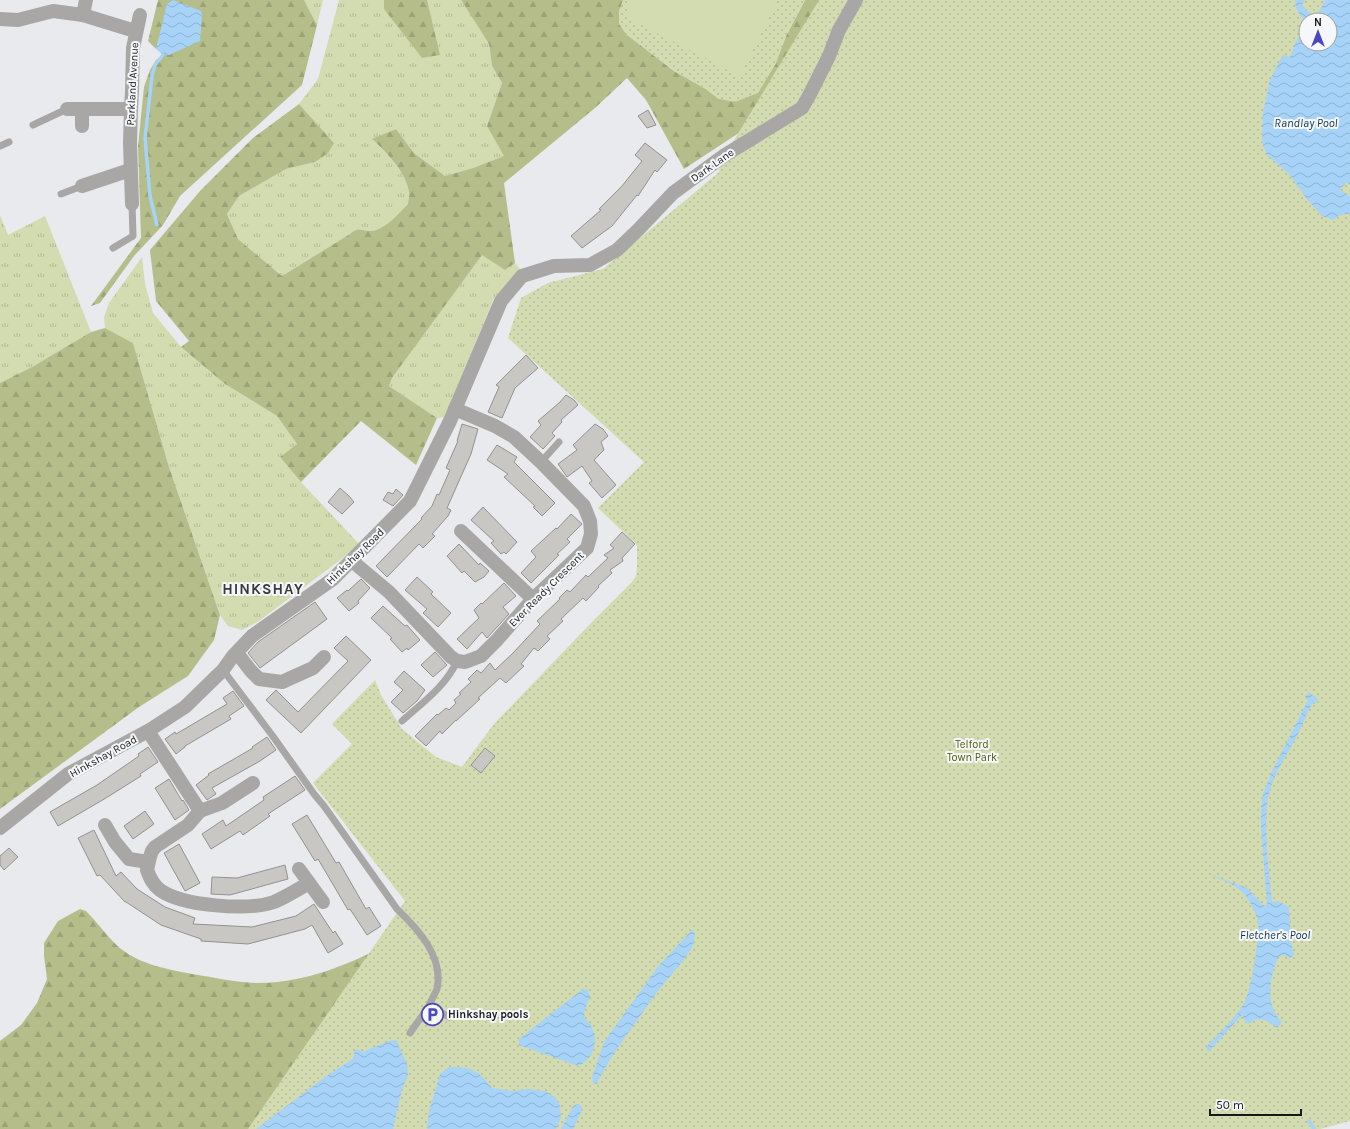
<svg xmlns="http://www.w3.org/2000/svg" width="1350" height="1129" font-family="Karla,sans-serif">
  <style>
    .grass { fill: url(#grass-tufts) }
    .forest { fill: url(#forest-firs) }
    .park { fill: url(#park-dots); fill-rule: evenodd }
    .pitch { fill: #d3dbb0 }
    .water { fill: url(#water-waves); fill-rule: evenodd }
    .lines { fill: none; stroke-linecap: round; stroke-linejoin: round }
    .stream { stroke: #a6d3f7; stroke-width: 3.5 }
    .building { fill: #c9c7c4; stroke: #949290 }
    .service { stroke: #a8a7a6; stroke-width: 7 }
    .minor { stroke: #a8a7a6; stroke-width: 14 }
    .labels { text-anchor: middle; stroke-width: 4; stroke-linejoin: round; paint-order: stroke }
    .street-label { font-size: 11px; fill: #18191a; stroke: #f5f7fa }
    .park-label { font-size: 11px; fill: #535c07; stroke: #f5f7fa }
    .poi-label { font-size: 11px; font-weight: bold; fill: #18191a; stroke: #f5f7fa; text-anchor: start }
    .water-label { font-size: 12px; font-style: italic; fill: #12354e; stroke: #f5f7fa }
    .district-label { font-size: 15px; font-weight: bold; letter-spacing: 1px; fill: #383a3c; stroke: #f5f7fa }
  </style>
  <defs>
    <pattern id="grass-tufts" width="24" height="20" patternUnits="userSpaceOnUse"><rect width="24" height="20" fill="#d3dbb0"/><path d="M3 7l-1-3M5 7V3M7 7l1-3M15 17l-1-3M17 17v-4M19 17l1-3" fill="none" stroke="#b4bb97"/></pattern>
    <pattern id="forest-firs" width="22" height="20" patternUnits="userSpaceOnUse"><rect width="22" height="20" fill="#b5be8b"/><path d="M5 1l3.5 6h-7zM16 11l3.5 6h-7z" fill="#9ba377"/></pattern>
    <pattern id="park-dots" width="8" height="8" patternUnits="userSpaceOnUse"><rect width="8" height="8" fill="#d3dbb0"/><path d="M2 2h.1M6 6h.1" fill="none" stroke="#b4bb97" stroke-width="1.8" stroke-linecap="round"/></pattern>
    <pattern id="water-waves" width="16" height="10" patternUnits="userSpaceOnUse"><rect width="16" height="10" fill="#a6d3f7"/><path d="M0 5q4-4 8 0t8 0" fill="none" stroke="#8eb5d3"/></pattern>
  </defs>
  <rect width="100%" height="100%" fill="#e8eaed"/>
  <g class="grass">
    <polygon points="304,0 323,0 317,25"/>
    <path d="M339 0H461L489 44 492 66 502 83 487 126 505 156 473 168 445 176 414 153 396 129 373 140C386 153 406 172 409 192 410 195 408 200 408 204 399 213 388 226 376 230 364 234 360 224 350 234L282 276 238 239 227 214 239 196 286 169 315 162 334 143 299 104 318 79Z"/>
    <polygon points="0,215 8,235 45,216 91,332 32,367 0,383"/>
    <polygon points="482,254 505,270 515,263 521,270 494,298 453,397 446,417 437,418 389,386 392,378"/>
    <polygon points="142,257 145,284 153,313 181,347 225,384 277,416 297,444 280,457 301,482 360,545 259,621 242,630 228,626 220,615 169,467 133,343 105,328 104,317 109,303"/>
  </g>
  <g class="forest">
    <polygon points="158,0 304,0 317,25 302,85 180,196 163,225 134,256 100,303 91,306 141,238 138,146 144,87 150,70 156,60 163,55 170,55 160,35 156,49 148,41"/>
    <polygon points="384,0 427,0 440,55 422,58 384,9"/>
    <path d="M461 0H624L626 34 674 71 706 89 719 99 775 65 786 36 805 0H836L757 121 684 169 646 100 627 78 595 108 504 183 515 263 505 270 482 255 392 378 389 386 437 418 416 465 361 421 301 482 280 457 297 444 277 416 225 384 181 347 189 341 156 301 150 250 200 191 253 138 299 104 334 143 328 153 315 162 286 169 239 196 227 214 238 239 282 276 350 234C360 224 364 234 376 230 388 226 399 213 408 204 408 200 410 195 409 192 406 172 386 152 372 139L396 129 414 153 445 176 473 168 504 156 487 126 502 83 492 66 489 44Z"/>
    <polygon points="105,328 133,343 169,467 220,615 214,640 188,676 139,707 0,809 0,383 32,367 91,332"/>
    <path d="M80 909 86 911C97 922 110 940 121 949 142 965 167 969 192 974 212 977 238 983 258 983 310 983 359 960 404 936L256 1129H0V1041L21 1025 37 1003 47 979 44 956V943L58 921Z"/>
  </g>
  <g class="park">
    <polygon points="623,0 805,0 786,36 775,65 758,93 735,102 719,99 706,89 674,71 626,34 619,24 619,11"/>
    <path d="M819 0H1350V1121L1320 1129H248L405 901 313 783 352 744 332 724 375 680 381 695 402 729 436 757 462 767 494 724 591 623 633 581 636 576 637 567V545L598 508 644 462 508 338 521 298 548 283 603 269 718 173 725 155ZM1306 20H1330V44H1306Z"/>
  </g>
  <polygon class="pitch" points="632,0 778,0 740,76 624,16"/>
  <g class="water">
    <polygon points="173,0 201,11 202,15 200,41 169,55 163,55 156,49 167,4"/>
    <path d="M1295 0H1305L1302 5 1315 19 1325 0H1350V185L1347 182 1340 189 1350 197V212L1348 214 1340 215 1333 220 1322 216 1306 198 1289 174 1267 155 1262 143 1263 111 1267 95 1269 82 1280 60 1284 55 1290 57 1296 41 1306 28C1305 16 1295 15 1295 0ZM1306 20H1330V44H1306Z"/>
    <path d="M1309 692 1318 699 1314 704 1312 703C1307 713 1303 724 1298 734 1288 754 1272 775 1268 798 1263 828 1269 871 1272 902L1278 901 1289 907 1291 942 1294 955 1290 958 1283 955 1278 957C1270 978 1264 1004 1282 1022L1277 1028C1270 1023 1264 1017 1255 1020 1251 1022 1251 1024 1246 1023L1242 1015 1208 1052 1206 1047C1219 1033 1234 1020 1244 1003 1251 991 1260 935 1258 922 1256 913 1250 901 1244 894 1235 884 1220 879 1207 873L1247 888 1263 905H1267L1261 827V808L1263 794 1272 771 1308 700 1305 697Z"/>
    <polygon points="692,930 695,933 693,946 683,961 657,992 612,1056 600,1077 597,1084 593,1083 592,1077 604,1042 659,965"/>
    <path d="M583 989 588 990 590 996 584 1013 585 1019C598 1029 598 1050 586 1061 584 1063 580 1065 578 1066L519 1045V1039Z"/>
    <polygon points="396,1040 407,1064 408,1075 402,1090 393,1129 256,1129 325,1077 354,1058 354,1051 358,1049 362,1052 389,1041"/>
    <path d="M449 1067C473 1067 478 1070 492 1088L513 1091 526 1089 545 1091 556 1098 560 1106 561 1118 556 1129H427L429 1111 440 1074Z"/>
    <polygon points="578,1104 582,1106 582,1110 573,1129 561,1129 573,1106"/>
  </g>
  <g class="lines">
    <g class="stream">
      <polyline points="157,225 150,196 145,138 152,76 155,65 163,55"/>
      <polyline points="1309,1121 1314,1129"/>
    </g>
  </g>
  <g class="building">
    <polygon points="648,110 656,125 647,128 638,116"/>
    <polygon points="645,143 667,160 657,172 655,170 638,196 637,195 612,226 582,248 571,236 601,210 599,209 622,186 642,161 635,155"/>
    <polygon points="526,355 538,368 515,388 502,418 488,412 499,387 496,385"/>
    <polygon points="566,395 574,400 578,405 561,420 562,422 552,433 555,436 543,449 530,437 541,425 538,421 560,402"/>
    <polygon points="462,424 478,429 471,454 447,508 451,510 448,516 432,534 435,536 423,548 419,544 387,577 376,566 422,519 421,518 432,506 437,494 439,495 450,470 446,468 458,441 457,441"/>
    <polygon points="595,424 603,429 608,436 601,442 604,450 594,460 616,485 602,498 589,483 592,481 582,466 567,477 558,464 577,450 573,445"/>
    <polygon points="497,445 517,457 514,462 555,503 542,516 533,507 535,506 504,477 508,474 487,460"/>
    <polygon points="340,488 349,496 354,502 342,514 328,502"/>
    <polygon points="396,489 403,495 393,506 383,500 388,492 393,494"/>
    <polygon points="483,507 517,542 506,554 504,552 501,554 491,543 494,541 471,520"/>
    <polygon points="571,514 582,524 567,539 570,542 557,554 559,555 531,583 521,573 536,557 531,551 556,528 557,529"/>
    <polygon points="622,532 635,544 622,558 623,561 610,570 612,573 598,586 599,587 586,601 583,598 561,619 563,621 547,636 550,639 538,651 534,648 521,664 524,666 506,683 500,678 478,698 480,699 456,721 456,720 442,734 440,731 426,746 415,736 437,714 438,715 446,708 449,710 456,703 454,700 461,694 459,693 471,682 468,679 477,670 481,673 490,663 495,670 513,653 540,624 537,621 560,599 559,598 567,590 570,592 586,575 588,577 608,558 604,555 614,548 610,545"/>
    <polygon points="459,544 479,565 480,563 489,571 484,577 475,582 464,571 462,573 447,556"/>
    <polygon points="417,577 433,592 431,594 451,613 438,627 423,613 427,609 405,590"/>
    <polygon points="361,579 370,588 358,601 359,603 349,611 337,598 347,590 348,591"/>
    <polygon points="504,583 516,596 503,607 509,614 487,638 482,632 467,649 457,639 479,618 474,610 481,603 482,604"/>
    <polygon points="315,602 327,619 260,668 248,653 258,642"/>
    <polygon points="383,606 405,626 407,625 420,640 408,650 407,648 402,652 390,639 392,638 371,618"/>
    <polygon points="346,636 371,660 301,733 266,700 276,690 298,712 348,661 334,648"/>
    <polygon points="435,652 447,665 433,677 421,665"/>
    <polygon points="404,671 425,690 417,701 403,713 391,702 403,690 394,682"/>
    <polygon points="233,691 244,706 229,716 231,719 185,746 185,747 176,754 165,739 175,732 176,734 227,704 223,698"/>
    <polygon points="267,737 276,750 260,761 212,788 216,794 207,800 196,785 209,775 208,774 253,748 252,747"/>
    <polygon points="148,747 158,762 140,774 141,776 106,798 58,826 50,812 97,785 139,756 138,754"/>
    <polygon points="485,748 495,756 481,773 471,765"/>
    <polygon points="295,776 305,790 268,814 270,816 243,835 240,831 211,849 202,834 223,820 226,826 264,800 263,797"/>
    <polygon points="169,779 182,801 183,800 189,810 175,820 155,788"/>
    <polygon points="145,811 154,824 133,839 124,826"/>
    <polygon points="307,815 336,863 339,862 366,909 369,907 381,926 367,935 350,909 348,910 318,859 315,861 292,824"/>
    <polygon points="94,830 116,876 121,872 137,889 165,907 195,918 193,924 252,927 296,916 314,904 333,933 335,931 343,944 328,953 312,925 305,929 248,944 201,941 201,939 161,925 126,902 125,902 100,875 97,876 78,838"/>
    <polygon points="179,844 200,883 185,891 164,853"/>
    <polygon points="9,848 18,857 4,870 0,865 0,856"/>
    <polygon points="285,865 288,879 230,895 211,894 212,877 237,878"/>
  </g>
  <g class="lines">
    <g class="service">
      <polyline points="33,125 67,109"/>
      <polyline points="0,146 9,142"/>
      <polyline points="61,194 82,186"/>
      <polyline points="113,248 133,236 132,204"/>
      <polyline points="541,462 559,442"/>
      <path d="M223 670 272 735 314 794 324 806 397 909C418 929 444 957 437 989 435 994 431 1000 429 1006L449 1017"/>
      <path d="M402 721C422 703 446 686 457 661"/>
      <polyline points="410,1033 429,1006"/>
    </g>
    <g class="minor">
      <polyline points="83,15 86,0"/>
      <polyline points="0,19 18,20 53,11 83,15 135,31"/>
      <polyline points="67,109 131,109"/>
      <polyline points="82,126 82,109"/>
      <polyline points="82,186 130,170"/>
      <polyline points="132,204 130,143 131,109 132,91 133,48 140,15"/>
      <polyline points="461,531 533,599"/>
      <polyline points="352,561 389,592 451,657 457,661 465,662 481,656 497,640 533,599 587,548 591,534 590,521 584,506 541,462 514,437 495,426 455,409"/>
      <polyline points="237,653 251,671 259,679 282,682 313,668 324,657"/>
      <path d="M148 731 200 811 188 825 155 847 152 851 150 857 147 870C150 878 153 885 160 890 182 906 248 911 274 902 286 897 297 890 309 883"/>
      <polyline points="200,811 222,803 253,783"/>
      <polyline points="105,825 115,842 129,859 148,862"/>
      <polyline points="0,828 68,774 148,731 185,707 223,670 233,656 252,636 333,579 410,501 450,421 501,301 522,276 554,266 590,265 617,250 638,230 673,193 725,155 802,108 810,94 829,56 839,30 856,0"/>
      <polyline points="299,869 323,902"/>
    </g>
  </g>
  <defs>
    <symbol id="parking-ring" viewBox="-11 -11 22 22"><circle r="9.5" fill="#f5f7fa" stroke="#4c47bd" stroke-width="1.5"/><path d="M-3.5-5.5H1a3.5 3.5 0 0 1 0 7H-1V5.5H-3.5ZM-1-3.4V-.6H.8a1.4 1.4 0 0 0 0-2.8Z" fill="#4c47bd"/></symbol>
  </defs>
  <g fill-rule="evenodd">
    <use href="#parking-ring" x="420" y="1002" width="25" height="25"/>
  </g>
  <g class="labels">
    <g class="street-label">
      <text transform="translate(132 84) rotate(-87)" y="4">Parkland Avenue</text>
      <text transform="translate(712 165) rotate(-35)" y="4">Dark Lane</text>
      <text transform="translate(355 556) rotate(-44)" y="4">Hinkshay Road</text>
      <text transform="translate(546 589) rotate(-45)" y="4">Ever Ready Crescent</text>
      <text transform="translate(103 756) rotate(-29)" y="4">Hinkshay Road</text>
    </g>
    <g class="park-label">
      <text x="972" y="748">Telford<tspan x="972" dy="13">Town Park</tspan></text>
    </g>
    <g class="poi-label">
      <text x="448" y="1018">Hinkshay pools</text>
    </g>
    <g class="water-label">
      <text x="1306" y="127">Randlay Pool</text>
      <text x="1275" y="939">Fletcher's Pool</text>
    </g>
    <g class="district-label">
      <text x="263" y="594">HINKSHAY</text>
    </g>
  </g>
  <g transform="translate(1318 32)"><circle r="19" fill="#f5f7fa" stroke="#9d9ea0"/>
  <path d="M0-3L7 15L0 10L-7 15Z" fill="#4c47bd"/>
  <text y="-6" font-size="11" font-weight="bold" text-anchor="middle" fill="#18191a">N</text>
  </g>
  <path d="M1210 1109v6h91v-6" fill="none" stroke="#18191a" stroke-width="2"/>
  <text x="1216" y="1109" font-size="12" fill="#18191a" stroke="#f5f7fa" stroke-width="3" paint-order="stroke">50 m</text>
</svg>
